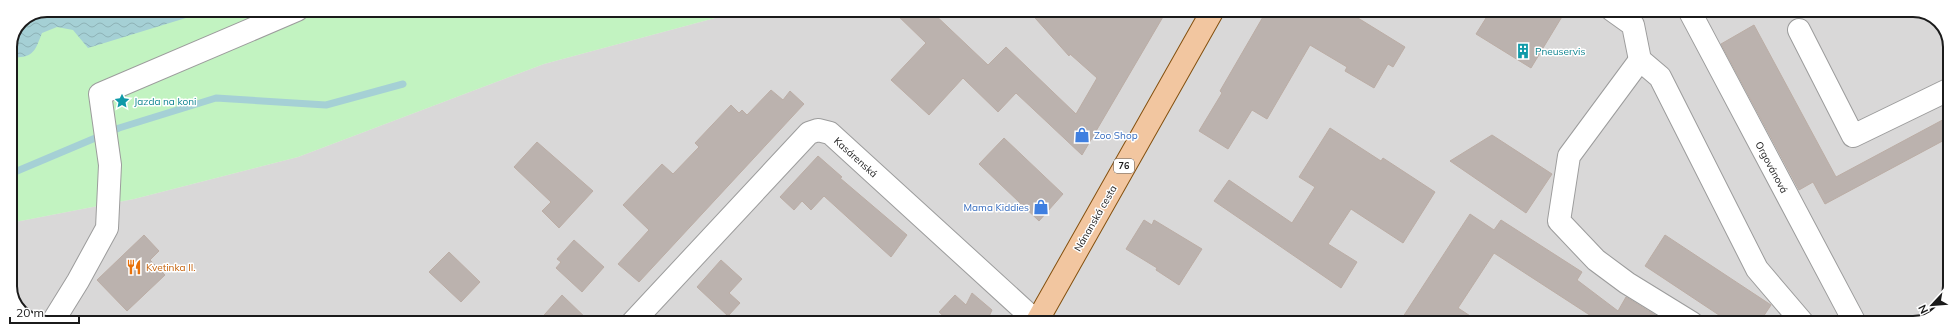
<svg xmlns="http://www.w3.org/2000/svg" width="1960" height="333" font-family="Mulish,sans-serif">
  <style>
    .residential { fill: #d9d8d8 }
    .park { fill: #c2f3c1 }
    .water { fill: url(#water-waves) }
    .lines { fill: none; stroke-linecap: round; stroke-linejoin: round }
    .stream { stroke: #a5d0d5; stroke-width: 7 }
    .building { fill: #bbb2ae; stroke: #bbada5 }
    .minor-casing { stroke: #9c9c9c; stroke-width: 24 }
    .major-casing { stroke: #84500e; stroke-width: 24 }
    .minor { stroke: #fff; stroke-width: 22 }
    .major { stroke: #f2c6a0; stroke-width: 22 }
    .labels { text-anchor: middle; stroke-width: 3; stroke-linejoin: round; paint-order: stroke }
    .shield { fill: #fff; stroke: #5f5f5f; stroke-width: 1 }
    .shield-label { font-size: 9px; font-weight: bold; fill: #1b1b1b }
    .culture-label { font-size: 10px; fill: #0d838f; stroke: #fff; text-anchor: start }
    .shop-label { font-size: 10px; fill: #366cbe; stroke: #fff; text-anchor: start }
    .street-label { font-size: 10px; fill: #1b1b1b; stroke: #fff }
    .food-label { font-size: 10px; fill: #c56008; stroke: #fff; text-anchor: start }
    .rim { fill: none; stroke: #1b1b1b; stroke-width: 2 }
  </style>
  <defs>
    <pattern id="water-waves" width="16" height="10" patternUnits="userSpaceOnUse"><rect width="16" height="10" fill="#a5d0d5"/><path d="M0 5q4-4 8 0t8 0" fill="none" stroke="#8db2b6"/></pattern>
  </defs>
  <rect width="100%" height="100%" fill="#ece7e1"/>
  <polygon class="residential" points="734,10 1918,10 1939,21 1950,42 1950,291 1938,314 1913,323 42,323 21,312 10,291 10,223 134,199 298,157 544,64 730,14"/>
  <polygon class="park" points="47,10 734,10 730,14 544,64 298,157 134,199 10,223 10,47 21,21"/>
  <path class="water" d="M47 10H212L88 48 73 30 57 27 42 33C34 54 33 57 10 58V47L21 21Z"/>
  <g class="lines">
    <polyline class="stream" points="10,174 119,128 216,98 326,105 403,84"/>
  </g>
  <g class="building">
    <polygon points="892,10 930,10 988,65 1006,47 1076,114 1097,78 1070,54 1069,56 1028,10 1167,10 1082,155 1016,93 998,112 963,78 929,115 891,80 926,43"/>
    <polygon points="1267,10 1345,10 1405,47 1393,67 1388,64 1374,88 1345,71 1347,67 1310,45 1267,119 1252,110 1228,149 1199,131 1222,93 1220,91"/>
    <polygon points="1491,10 1566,10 1531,68 1476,34"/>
    <polygon points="1754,25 1836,177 1950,116 1950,137 1825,204 1813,182 1799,190 1721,44"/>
    <polygon points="771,90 783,100 790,91 804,104 639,282 618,264 649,230 623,205 662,164 673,174 699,147 695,143 731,105 739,113 742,110 747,115"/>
    <polygon points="1330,128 1381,161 1383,158 1435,192 1403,243 1351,209 1328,244 1357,262 1341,288 1214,201 1229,180 1292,223 1315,187 1299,177"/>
    <polygon points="1492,135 1552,174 1526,213 1450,161"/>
    <polygon points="1004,138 1063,194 1039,221 979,164"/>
    <polygon points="537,142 593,191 559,228 542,211 551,202 514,167"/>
    <polygon points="818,156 842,177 840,178 907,235 891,257 824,196 811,210 802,201 794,210 780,197"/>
    <polygon points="1470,214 1494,230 1501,220 1582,272 1577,280 1618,311 1626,297 1668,323 1602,323 1494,253 1458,308 1481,323 1399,323"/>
    <polygon points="1144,220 1152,225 1154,220 1202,249 1179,285 1156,270 1157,268 1126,249"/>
    <polygon points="144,235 159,251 150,260 165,275 127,311 97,280"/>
    <polygon points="1665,235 1771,305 1759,323 1731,323 1645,266"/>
    <polygon points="574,240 604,267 582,292 556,268 561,262 557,259"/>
    <polygon points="449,252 480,282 461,302 429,272"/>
    <polygon points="721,260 742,279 729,293 740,303 728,316 697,287"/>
    <polygon points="972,293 992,310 986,323 951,323 939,312 955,295 966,305"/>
    <polygon points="562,295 591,323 537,323"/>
  </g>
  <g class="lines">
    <defs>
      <g id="minor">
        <polyline points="1612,10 1633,25 1640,60 1660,77 1757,269 1803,323"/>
        <polyline points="1689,10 1855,323"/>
        <polyline points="1799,30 1853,136 1950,89"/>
        <polyline points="1640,60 1569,156 1559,221 1596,260 1627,283 1692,323"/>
        <polyline points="52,323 78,281 107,228 110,165 100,94 297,10"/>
        <polyline points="632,323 809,133 818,130 830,133 1037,322"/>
      </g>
      <polyline id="major" points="1036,323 1213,10"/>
    </defs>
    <use href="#minor" class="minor-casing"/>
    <use href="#major" class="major-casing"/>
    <use href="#minor" class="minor"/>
    <use href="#major" class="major"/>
  </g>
  <defs>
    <symbol id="building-bare" viewBox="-9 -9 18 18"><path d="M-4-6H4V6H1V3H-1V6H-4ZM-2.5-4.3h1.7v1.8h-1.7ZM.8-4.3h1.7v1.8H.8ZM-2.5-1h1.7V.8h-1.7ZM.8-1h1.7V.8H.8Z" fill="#0f9aa8" stroke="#fff" stroke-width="2.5" paint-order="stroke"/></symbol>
    <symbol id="sight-bare" viewBox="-9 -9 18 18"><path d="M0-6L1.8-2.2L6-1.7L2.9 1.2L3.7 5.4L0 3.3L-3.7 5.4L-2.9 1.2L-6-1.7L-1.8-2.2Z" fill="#0f9aa8" stroke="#fff" stroke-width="2.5" paint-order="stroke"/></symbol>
    <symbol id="shop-bare" viewBox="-9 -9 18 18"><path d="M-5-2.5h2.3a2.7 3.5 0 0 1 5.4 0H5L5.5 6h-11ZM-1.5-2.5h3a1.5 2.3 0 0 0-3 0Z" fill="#3f7fe0" stroke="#fff" stroke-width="2.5" paint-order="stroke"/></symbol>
    <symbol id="restaurant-bare" viewBox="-9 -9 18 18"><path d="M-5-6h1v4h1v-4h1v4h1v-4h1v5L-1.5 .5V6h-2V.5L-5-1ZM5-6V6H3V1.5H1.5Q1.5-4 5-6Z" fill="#e8710a" stroke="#fff" stroke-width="2.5" paint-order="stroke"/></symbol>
  </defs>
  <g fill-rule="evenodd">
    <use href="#building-bare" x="1512" y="40" width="22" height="22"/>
    <use href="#sight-bare" x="111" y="90" width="22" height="22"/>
    <use href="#shop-bare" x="1071" y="124" width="22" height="22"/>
    <use href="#shop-bare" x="1030" y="196" width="22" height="22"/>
    <use href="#restaurant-bare" x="123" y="256" width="22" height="22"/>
  </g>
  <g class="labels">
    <rect class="shield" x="1114" y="159" width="20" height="14" rx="3"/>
    <g class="shield-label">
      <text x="1124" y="169">76</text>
    </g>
    <g class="culture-label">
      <text x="1535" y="55">Pneuservis</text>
      <text x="134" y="105">Jazda na koni</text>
    </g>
    <g class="shop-label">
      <text x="1094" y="139">Zoo Shop</text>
      <text x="1029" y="211" text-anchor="end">Mama Kiddies</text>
    </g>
    <g class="street-label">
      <text transform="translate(856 157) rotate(42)" y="4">Kasárenská</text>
      <text transform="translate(1772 167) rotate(62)" y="4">Orgovánová</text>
      <text transform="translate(1095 218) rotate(-60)" y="4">Nánanská cesta</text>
    </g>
    <g class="food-label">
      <text x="146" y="271">Kvetinka II.</text>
    </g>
  </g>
  <path d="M0 0H1960V333H0ZM47 17H1913A30 30 0 0 1 1943 47V286A30 30 0 0 1 1913 316H47A30 30 0 0 1 17 286V47A30 30 0 0 1 47 17Z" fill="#fff" fill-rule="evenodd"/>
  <path class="rim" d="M47 17H1913A30 30 0 0 1 1943 47V286A30 30 0 0 1 1913 316H47A30 30 0 0 1 17 286V47A30 30 0 0 1 47 17Z"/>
  <g transform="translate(1932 305) rotate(244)" stroke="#ffffff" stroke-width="3" paint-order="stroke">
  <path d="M0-3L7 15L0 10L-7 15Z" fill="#1b1b1b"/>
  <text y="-6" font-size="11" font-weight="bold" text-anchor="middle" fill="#1b1b1b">N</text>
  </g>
  <path d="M10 317v6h69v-6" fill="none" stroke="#1b1b1b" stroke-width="2"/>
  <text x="16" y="317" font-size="12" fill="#1b1b1b" stroke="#ffffff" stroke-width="3" paint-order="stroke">20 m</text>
</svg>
